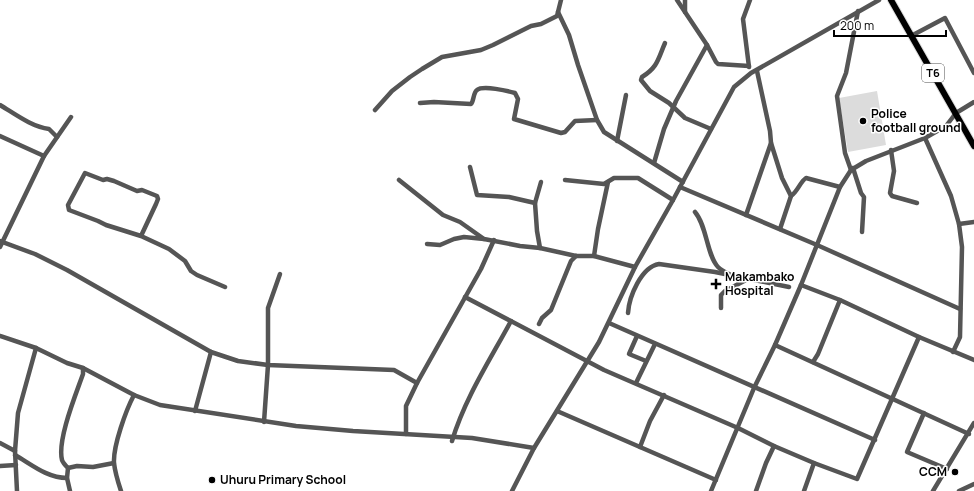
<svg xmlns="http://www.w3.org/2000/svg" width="974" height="491" font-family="Manrope,sans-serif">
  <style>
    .green { fill: #dcdcdc }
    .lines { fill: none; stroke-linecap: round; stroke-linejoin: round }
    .highway-casing { stroke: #dbdbdb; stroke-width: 8 }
    .minor { stroke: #555; stroke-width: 4.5 }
    .highway { stroke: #000; stroke-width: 6 }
    .poi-dot { fill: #000; stroke: #fff; stroke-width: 1.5 }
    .labels { text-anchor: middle; stroke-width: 3; stroke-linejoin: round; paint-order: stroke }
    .shield { fill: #fff; stroke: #4c4c4c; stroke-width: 1 }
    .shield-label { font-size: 11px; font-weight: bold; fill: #000 }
    .poi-label { font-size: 12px; font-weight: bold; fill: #000; stroke: #fff; text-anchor: start }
  </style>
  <rect width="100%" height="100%" fill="#fff"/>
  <polygon class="green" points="877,91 886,145 848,152 839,98"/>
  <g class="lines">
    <defs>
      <polyline id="highway" points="891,0 974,146"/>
    </defs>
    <use href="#highway" class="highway-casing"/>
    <g class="minor">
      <polyline points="677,0 707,45 716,62 718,64 749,66"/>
      <polyline points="558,12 569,35 578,65 597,120 604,132 683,182"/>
      <polyline points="685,12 685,0"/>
      <polyline points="911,36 945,18 974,73"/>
      <path d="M665 43C658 59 658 67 642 77L641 80 650 91 669 103 685 118 711 129"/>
      <polyline points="749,67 743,19 750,0"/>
      <path d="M420 103 434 102 471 104C474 101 473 93 477 90 483 85 508 91 515 93L518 99 514 119 561 133 565 132 575 121 597 120"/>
      <path d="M0 105C15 114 32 127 49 129L57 137"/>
      <polyline points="375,110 392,91 410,77 422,69 442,57 481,50 493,45 531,26 541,24 557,16 561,0"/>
      <polyline points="0,136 44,156"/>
      <polyline points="925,138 951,196 959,224 962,247 960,337 953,352"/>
      <polyline points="617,141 626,95"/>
      <polyline points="771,143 782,178 791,196 780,229"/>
      <polyline points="891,150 894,171 890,193 892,196 917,203"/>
      <polyline points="654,163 664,129 676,101 707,45"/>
      <polyline points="470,167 477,195 509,197 535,203"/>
      <polyline points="853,168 861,193 864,197 862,232"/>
      <polyline points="851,170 845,153 837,96 846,73 858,11"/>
      <polyline points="399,180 443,215 460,222 484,239 520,246 540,248 576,256 594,256 635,267"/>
      <polyline points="565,180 604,184 614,178 638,178 673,200"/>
      <polyline points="680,187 817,245 960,309"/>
      <path d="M791 196C798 191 800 182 806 178L840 187"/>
      <path d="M695 212C707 226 707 256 718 267 721 270 725 272 729 274"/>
      <polyline points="746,215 771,143 770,131 757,71"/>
      <polyline points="959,224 974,222"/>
      <polyline points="141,236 106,225 98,221 69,210 68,205 85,173 103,180 107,179 114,181 137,191 142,190 157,196 158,199 156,204 141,236 169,249 185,261 191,271 197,275 225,287"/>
      <polyline points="0,241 35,254 67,270 211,352 238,361 268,365 394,370 417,383"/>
      <polyline points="427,244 440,245 454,239 464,237 484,239"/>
      <polyline points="0,247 44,156 71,117"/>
      <polyline points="540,248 537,231 535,203 541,182"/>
      <polyline points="594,256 598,229 608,182"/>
      <polyline points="801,285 840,300 919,337 974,360"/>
      <polyline points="465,297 604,370 738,428 774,446 814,463 857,479 919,337"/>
      <polyline points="721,308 721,295 725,291 746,280"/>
      <path d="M628 313C629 297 641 267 659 264L715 272 789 287"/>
      <polyline points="609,323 875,440"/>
      <polyline points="539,324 542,318 551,310 571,261 576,256"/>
      <polyline points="0,336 36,348 67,363 83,368 134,395 160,405 296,426 353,431 472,438 534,448"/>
      <polyline points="637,336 629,354 646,361"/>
      <polyline points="775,345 969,434"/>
      <polyline points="813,362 818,354 840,300"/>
      <polyline points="636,383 655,344"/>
      <polyline points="195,411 211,352"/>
      <polyline points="557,411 716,480"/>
      <polyline points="924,413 907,452 947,469"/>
      <polyline points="264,422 268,365 268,308 280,274"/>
      <polyline points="406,434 406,406 417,383 481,269 494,240"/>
      <path d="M452 441C465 398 490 360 511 321"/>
      <polyline points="0,443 15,451"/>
      <polyline points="640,447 650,421 664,395"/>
      <path d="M15 455C31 464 47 478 67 478"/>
      <polyline points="0,466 16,465"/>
      <polyline points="68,468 77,466 93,467 114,463"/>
      <polyline points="17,491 15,451 18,413 36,348"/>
      <path d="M70 491 67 478 68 468C66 466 63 463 62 460 57 440 76 394 83 374V368"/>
      <path d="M121 491C118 482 115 472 114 463 113 446 126 410 134 395"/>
      <polyline points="512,491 534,448 599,342 635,267 673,200 734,87 751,73 879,0"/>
      <polyline points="711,491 754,388 775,345 801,285 840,187 851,170 866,161 925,138 946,126 956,113 974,102"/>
      <polyline points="756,491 766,463 774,446"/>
      <polyline points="804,491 814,463"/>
      <polyline points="933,491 974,423"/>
      <polyline points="959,491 974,484"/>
    </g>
    <use href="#highway" class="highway"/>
  </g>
  <g class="poi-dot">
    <circle cx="863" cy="121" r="4"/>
    <path d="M714 278h4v4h4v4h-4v4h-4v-4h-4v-4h4z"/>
    <circle cx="955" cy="472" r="4"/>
    <circle cx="212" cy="480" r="4"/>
  </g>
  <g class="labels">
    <rect class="shield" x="922" y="64" width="22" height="18" rx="3"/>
    <g class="shield-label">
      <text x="933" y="77">T6</text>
    </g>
    <g class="poi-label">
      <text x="871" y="118">Police<tspan x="871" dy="14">football ground</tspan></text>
      <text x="725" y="281">Makambako<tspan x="725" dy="14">Hospital</tspan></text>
      <text x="947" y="476" text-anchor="end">CCM</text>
      <text x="220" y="484">Uhuru Primary School</text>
    </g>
  </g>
  <path d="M834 30v6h112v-6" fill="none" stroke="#000000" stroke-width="2"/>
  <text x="840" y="30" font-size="12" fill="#000000" stroke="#ffffff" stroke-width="3" paint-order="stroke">200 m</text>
</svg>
